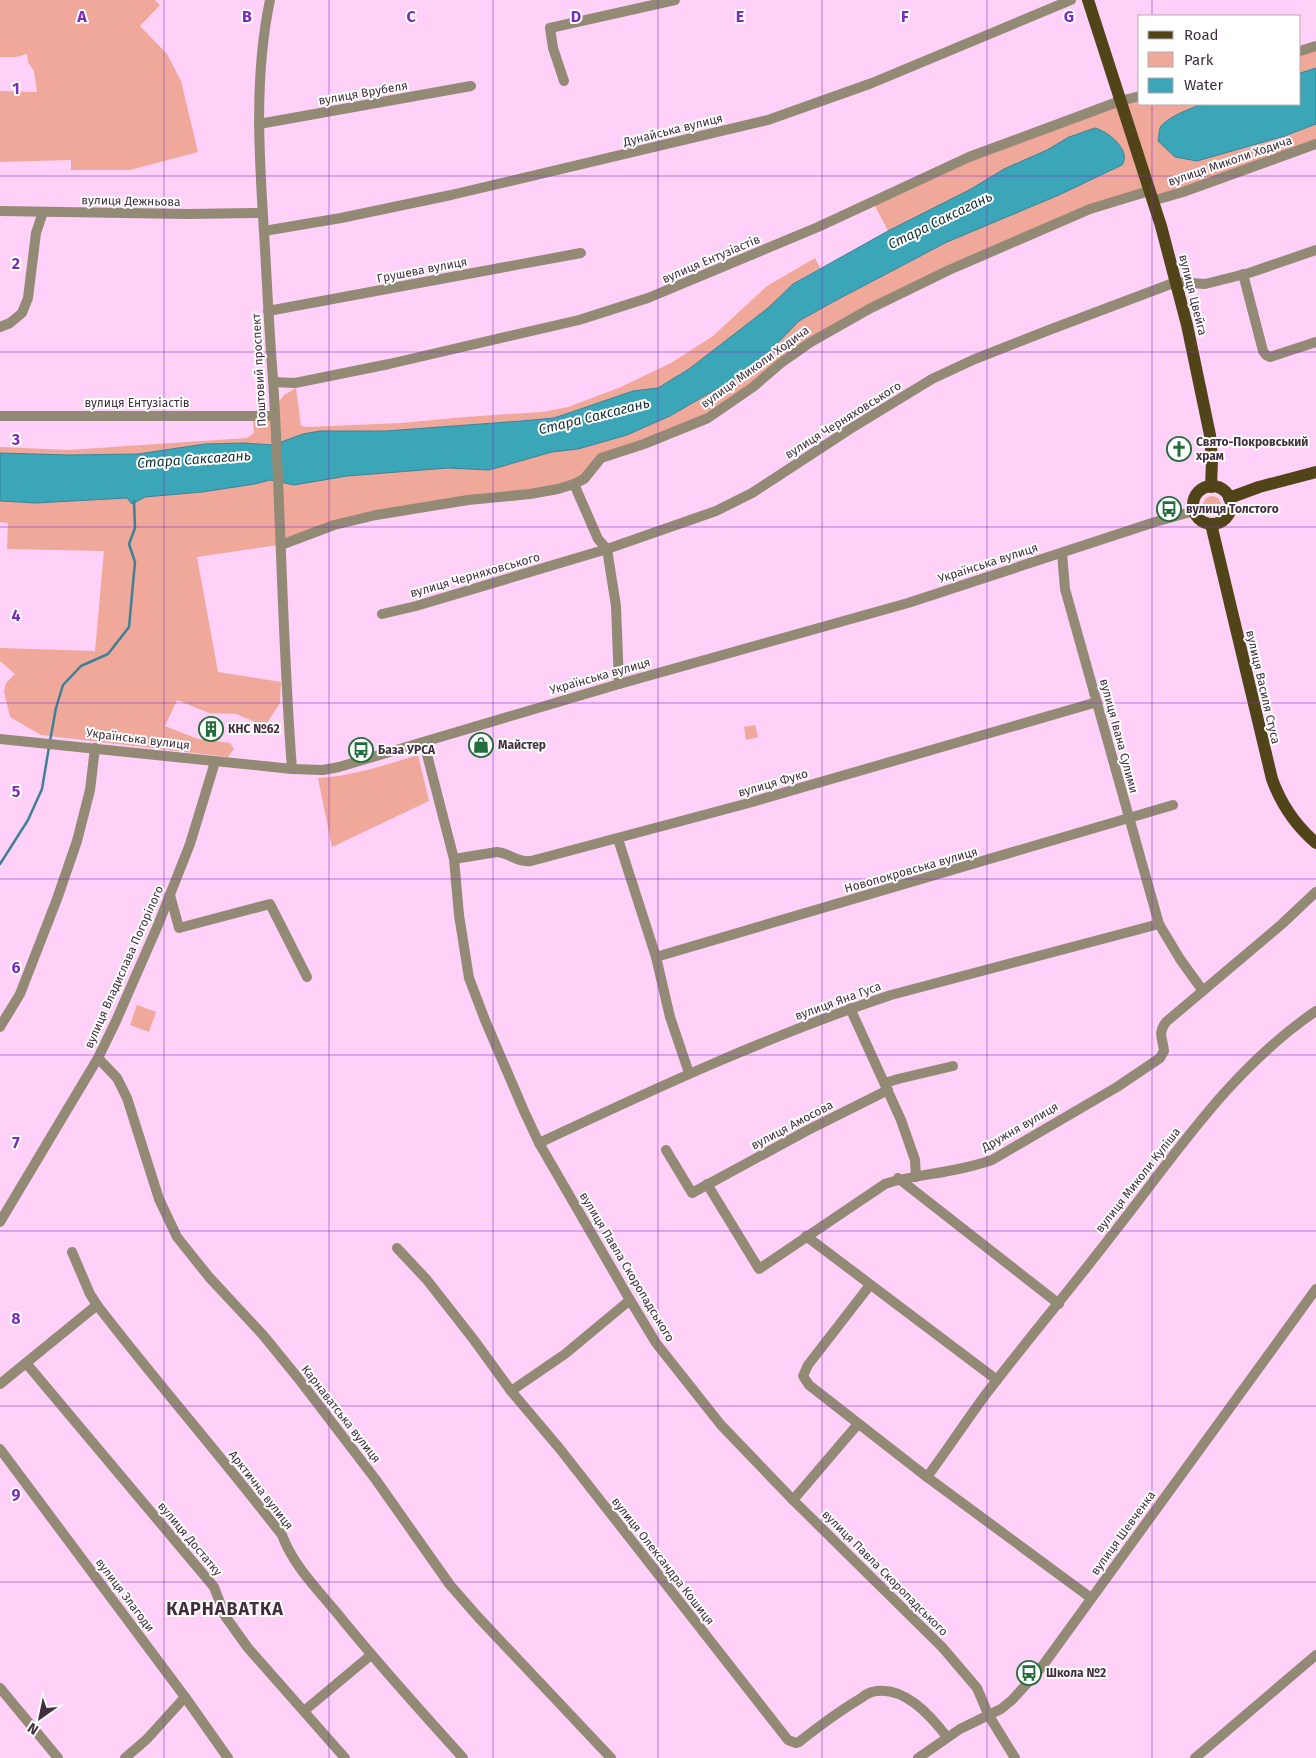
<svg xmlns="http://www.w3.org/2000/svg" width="1316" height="1758" font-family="'Fira Sans',sans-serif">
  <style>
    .green { fill: #f0a89b }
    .water { fill: #3aa6b8; stroke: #3c8294 }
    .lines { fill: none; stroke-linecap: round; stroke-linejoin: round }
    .stream { stroke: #3c8294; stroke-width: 2.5 }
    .minor { stroke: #928a74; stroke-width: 10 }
    .major { stroke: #524419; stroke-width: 12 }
    .grid { fill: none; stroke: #7b2cbf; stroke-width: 1; stroke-opacity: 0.55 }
    .labels { text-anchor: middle; stroke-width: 4; stroke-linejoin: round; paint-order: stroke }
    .street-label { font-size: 12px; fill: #412f3f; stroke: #fff }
    .poi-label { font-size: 12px; font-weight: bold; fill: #412f3f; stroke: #fff; text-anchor: start }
    .water-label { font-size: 14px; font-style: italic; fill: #0f3036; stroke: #fff }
    .district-label { font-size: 18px; font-weight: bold; letter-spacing: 1px; fill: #412f3f; stroke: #fff }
    .grid-label { font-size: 16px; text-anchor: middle; font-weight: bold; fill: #7b2cbf; stroke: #fff; stroke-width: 4; stroke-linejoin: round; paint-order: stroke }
  </style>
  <rect width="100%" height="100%" fill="#ffd0f8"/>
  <g class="green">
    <polygon points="0,0 155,0 160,5 140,26 167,54 181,81 198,152 130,170 71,170 71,160 0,162 0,91 37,92 34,71 28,62 27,54 16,57 0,57"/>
    <polygon points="1316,46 1316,68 1300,73 1300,51"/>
    <polygon points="1140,96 1140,104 1203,104 1191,108 1160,128 1158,140 1162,145 1229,152 1285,137 1316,124 1316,144 1165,198 1149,191 949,270 811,342 708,418 601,458 574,484 376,515 283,544 281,482 295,485 347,476 448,468 489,470 552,452 578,449 627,435 670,416 744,373 799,321 831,303 947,242 1111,171 1047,150 1004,169 971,189 888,231 873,202 969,157"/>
    <polygon points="815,258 820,268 793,284 768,308 689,369 658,388 633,391 554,418 386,431 320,431 303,434 279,443 277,404 284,395 296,388 301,426 308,427 401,423 465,417 542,412 568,407 621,387 671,363 713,336 767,286"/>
    <polygon points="253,418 272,420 273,445 244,443 205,444 138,454 68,455 0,453 0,447 68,450 247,438 254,433"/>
    <polygon points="270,480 276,482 278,545 197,557 218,672 281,682 280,703 265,726 236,714 209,713 177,700 165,726 198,739 230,743 234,749 228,757 41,735 10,717 4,691 6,683 15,674 0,661 0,648 95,651 104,551 7,549 8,523 0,522 0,501 36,503 127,498 132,504 145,497 202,492 255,484"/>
    <circle cx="1212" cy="505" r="9"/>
    <polygon points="755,725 758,737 746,740 744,727"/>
    <path d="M418 755 429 801 332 847 318 778C353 776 385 765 418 755Z"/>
    <polygon points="137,1005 156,1012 149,1032 130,1025"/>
  </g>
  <g class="water">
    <path d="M1316 68V124L1285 136 1197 161 1175 157 1158 141C1159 137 1159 131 1160 128 1165 118 1193 107 1203 104H1300V73Z"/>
    <path d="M1095 128C1108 131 1132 151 1122 165L1059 195 947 242 831 303 799 321 762 359 744 373 670 416 627 435 578 449 552 452 489 470 448 468 347 476 294 485 270 480 255 484 202 492 145 497 132 504 127 498 36 503 0 501V453L68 455 138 454 205 444 244 443 273 445 303 434 320 431H386L521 421 554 418 633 391 658 388 689 369 768 308 793 284 888 231 971 189 1004 169 1047 150 1069 137Z"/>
  </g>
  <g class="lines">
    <g class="stream">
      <polyline points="50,741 56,708 63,685 81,666 108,654 129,627 135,562 129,544 135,528 134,501"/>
      <polyline points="0,864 28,820 42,789 49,747"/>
    </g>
    <g class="minor">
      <path d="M270 0C254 76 259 155 264 232 267 281 269 330 273 379 281 509 282 639 292 769"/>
      <polyline points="1300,51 1316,46"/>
      <polyline points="564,81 553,48 550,28 675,0"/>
      <polyline points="259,124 471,86"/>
      <polyline points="1152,201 1183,192 1316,144"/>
      <polyline points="0,211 187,214 262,213"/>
      <polyline points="264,231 341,218 451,195 768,120 872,83 1071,0"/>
      <polyline points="1243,274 1263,351 1266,355 1270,357 1316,342"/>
      <polyline points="268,311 581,253"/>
      <polyline points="0,327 10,323 22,313 28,298 36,233 43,212"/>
      <polyline points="273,382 295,383 389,364 579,320 648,298 818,227 969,157 1120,101 1140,96"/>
      <polyline points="0,416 274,416"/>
      <polyline points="574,484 598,539 607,549 616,606 619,684"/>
      <polyline points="281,545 334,525 376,515 468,500 530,494 558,489 574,484 584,479 601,458 644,444 708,418 753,387 781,363 811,342 871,308 949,270 1090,209 1149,191"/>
      <polyline points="1062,553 1065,589 1159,924 1180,959 1203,991"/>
      <polyline points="382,614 416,606 607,549 716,511 752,493 850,429 932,379 975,359 1049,330 1176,282 1205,284 1249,273 1316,250"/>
      <polyline points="0,739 292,769 323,770 339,767 619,684 908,603 1155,522 1194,511"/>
      <polyline points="424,743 454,859 459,915 469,978 485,1020 524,1111 539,1143 630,1300 656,1343 721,1425 793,1500 942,1647 977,1688 989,1716 1015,1758"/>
      <polyline points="618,839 656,957 670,1017 689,1073"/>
      <path d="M454 859 497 852C510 853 517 863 531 861L745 804 1097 702"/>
      <polyline points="170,895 179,928 270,904 307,977"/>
      <polyline points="656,957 1173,805"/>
      <polyline points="850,1008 901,1120 915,1160 916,1177"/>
      <polyline points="0,1027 20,994 57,899 77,841 90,790 95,748"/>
      <polyline points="98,1058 117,1078 127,1098 159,1199 177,1237 209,1277 263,1335 298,1378 376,1480 450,1585 478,1617 611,1758"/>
      <polyline points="885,1083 898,1079 953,1066"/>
      <path d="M539 1143C654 1089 770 1035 891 995L1159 924"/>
      <polyline points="666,1150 692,1193 808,1130 888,1090"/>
      <polyline points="898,1178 1059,1304"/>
      <path d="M707 1184 759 1269 885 1184C898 1179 906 1179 919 1176 944 1172 969 1168 992 1160L1117 1087 1160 1058 1164 1051C1163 1038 1157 1034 1166 1022L1282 924 1316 892"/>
      <polyline points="0,1222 98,1058 116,1021 158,925 190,844 215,762"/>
      <polyline points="806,1236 997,1380"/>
      <path d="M397 1248 427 1280 474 1340 511 1391 560 1449 788 1740 796 1743 799 1742C818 1727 838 1712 858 1700 863 1697 867 1693 872 1692 903 1684 930 1715 947 1737"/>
      <path d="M72 1252 90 1294 97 1305C157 1383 222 1457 282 1535 293 1565 317 1589 337 1613 377 1663 420 1710 463 1758"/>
      <polyline points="870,1285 808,1365 803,1376 809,1385 927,1477"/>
      <polyline points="26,1363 214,1587 225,1616 248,1648 345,1758"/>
      <polyline points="0,1384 97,1305"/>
      <polyline points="511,1391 565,1354 630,1300"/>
      <polyline points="0,1449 185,1697 228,1758"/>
      <polyline points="793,1500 858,1424"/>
      <path d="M1091 1598 927 1477C947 1450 966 1421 986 1394 1028 1339 1073 1286 1115 1231 1178 1151 1231 1069 1316 1011"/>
      <polyline points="0,1688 58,1758"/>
      <polyline points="304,1711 371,1655"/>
      <polyline points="125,1758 147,1739 185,1697"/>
      <polyline points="918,1758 960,1729 1001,1709 1012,1700 1041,1668 1316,1289"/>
      <polyline points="1195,1758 1316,1655"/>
    </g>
    <g class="major">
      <polyline points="1088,0 1161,226 1187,325 1210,435 1212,460 1211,487"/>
      <circle cx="1212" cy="505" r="19"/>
      <polyline points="1229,498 1259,487 1316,472"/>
      <path d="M1211 524 1272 779C1281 804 1295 825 1316 843"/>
    </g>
  </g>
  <path class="grid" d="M164 0V1758M329 0V1758M493 0V1758M658 0V1758M822 0V1758M987 0V1758M1152 0V16M1152 104V1758M0 176H1316M0 352H1316M0 527H1316M0 703H1316M0 879H1316M0 1055H1316M0 1231H1316M0 1406H1316M0 1582H1316"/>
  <defs>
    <symbol id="church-ring" viewBox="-11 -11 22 22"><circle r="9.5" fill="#fff" stroke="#226d3b" stroke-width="1.5"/><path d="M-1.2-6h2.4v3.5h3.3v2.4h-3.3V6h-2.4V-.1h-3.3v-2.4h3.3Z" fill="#226d3b"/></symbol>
    <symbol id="bus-ring" viewBox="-11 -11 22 22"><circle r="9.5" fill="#fff" stroke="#226d3b" stroke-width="1.5"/><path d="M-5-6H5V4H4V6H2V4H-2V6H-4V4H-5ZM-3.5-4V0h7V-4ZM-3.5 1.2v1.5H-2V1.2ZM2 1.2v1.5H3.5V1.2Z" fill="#226d3b"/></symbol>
    <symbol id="building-ring" viewBox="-11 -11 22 22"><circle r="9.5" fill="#fff" stroke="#226d3b" stroke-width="1.5"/><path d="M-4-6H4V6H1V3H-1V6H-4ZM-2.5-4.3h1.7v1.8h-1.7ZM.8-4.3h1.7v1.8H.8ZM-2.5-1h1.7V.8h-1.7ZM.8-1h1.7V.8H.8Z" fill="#226d3b"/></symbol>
    <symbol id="shop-ring" viewBox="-11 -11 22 22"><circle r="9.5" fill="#fff" stroke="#226d3b" stroke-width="1.5"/><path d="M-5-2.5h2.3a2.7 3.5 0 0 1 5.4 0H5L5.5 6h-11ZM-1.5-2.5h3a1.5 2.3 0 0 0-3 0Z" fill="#226d3b"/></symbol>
  </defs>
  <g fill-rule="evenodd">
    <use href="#church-ring" x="1165" y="435" width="28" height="28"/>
    <use href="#bus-ring" x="1155" y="495" width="28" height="28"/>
    <use href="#building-ring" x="197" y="715" width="28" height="28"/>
    <use href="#shop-ring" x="467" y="731" width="28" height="28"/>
    <use href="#bus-ring" x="347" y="736" width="28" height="28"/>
    <use href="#bus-ring" x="1015" y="1659" width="28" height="28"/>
  </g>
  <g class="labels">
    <g class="street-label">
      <text transform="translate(363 93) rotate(-10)" y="4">вулиця Врубеля</text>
      <text transform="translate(673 130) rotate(-14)" y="4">Дунайська вулиця</text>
      <text transform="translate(1230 161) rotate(-19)" y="4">вулиця Миколи Ходича</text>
      <text transform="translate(131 201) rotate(1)" y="4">вулиця Дежньова</text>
      <text transform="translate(711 259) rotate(-23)" y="4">вулиця Ентузіастів</text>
      <text transform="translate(422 270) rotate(-11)" y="4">Грушева вулиця</text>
      <text transform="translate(1193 295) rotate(76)" y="4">вулиця Цвейга</text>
      <text transform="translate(755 367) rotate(-36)" y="4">вулиця Миколи Ходича</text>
      <text transform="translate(259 370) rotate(-93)" y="4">Поштовий проспект</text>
      <text x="137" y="407">вулиця Ентузіастів</text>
      <text transform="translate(843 420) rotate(-32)" y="4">вулиця Черняховського</text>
      <text transform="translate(988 563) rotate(-18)" y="4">Українська вулиця</text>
      <text transform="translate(475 575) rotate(-16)" y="4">вулиця Черняховського</text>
      <text transform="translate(600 676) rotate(-16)" y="4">Українська вулиця</text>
      <text transform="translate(1263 687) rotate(77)" y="4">вулиця Василя Стуса</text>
      <text transform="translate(1119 736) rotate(75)" y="4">вулиця Івана Сулими</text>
      <text transform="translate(138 739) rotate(7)" y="4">Українська вулиця</text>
      <text transform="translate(773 783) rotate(-16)" y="4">вулиця Фуко</text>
      <text transform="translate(911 870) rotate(-16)" y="4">Новопокровська вулиця</text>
      <text transform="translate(124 967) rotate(-66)" y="4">вулиця Владислава Погорілого</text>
      <text transform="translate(838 1001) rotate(-20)" y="4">вулиця Яна Гуса</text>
      <text transform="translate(792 1125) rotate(-28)" y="4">вулиця Амосова</text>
      <text transform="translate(1020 1127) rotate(-30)" y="4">Дружня вулиця</text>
      <text transform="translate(1138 1180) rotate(-52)" y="4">вулиця Миколи Куліша</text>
      <text transform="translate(627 1267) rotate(59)" y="4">вулиця Павла Скоропадського</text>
      <text transform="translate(341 1414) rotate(52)" y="4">Карнаватська вулиця</text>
      <text transform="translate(261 1490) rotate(52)" y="4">Арктична вулиця</text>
      <text transform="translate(1123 1533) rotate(-54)" y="4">вулиця Шевченка</text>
      <text transform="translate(190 1539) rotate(50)" y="4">вулиця Достатку</text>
      <text transform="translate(663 1561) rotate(52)" y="4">вулиця Олександра Кошиця</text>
      <text transform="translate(885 1573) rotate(45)" y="4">вулиця Павла Скоропадського</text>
      <text transform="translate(125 1595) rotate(53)" y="4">вулиця Злагоди</text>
    </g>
    <g class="poi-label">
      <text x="1196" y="446">Свято-Покровський<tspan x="1196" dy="14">храм</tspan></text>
      <text x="1186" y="513">вулиця Толстого</text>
      <text x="228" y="733">КНС №62</text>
      <text x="498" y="749">Майстер</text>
      <text x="378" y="754">База УРСА</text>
      <text x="1046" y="1677">Школа №2</text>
    </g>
    <g class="water-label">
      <text transform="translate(940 220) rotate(-26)" y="5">Стара Саксагань</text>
      <text transform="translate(594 416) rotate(-14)" y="5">Стара Саксагань</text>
      <text transform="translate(194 459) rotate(-4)" y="5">Стара Саксагань</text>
    </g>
    <g class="district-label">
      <text x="225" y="1615">КАРНАВАТКА</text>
    </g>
  </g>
  <g class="grid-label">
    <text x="82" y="22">A</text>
    <text x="247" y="22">B</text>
    <text x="411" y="22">C</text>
    <text x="576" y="22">D</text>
    <text x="740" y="22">E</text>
    <text x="905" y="22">F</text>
    <text x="1069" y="22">G</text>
    <text x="16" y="94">1</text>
    <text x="16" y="269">2</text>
    <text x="16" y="445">3</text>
    <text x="16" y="621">4</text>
    <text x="16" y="797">5</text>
    <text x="16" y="973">6</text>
    <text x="16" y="1148">7</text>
    <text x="16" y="1324">8</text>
    <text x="16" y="1500">9</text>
  </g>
  <rect x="1138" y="15" width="162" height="90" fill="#ffffff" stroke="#b3acb2"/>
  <rect x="1148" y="31" width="25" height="8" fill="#524419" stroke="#b3acb2"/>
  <text x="1184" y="40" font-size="15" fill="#412f3f">Road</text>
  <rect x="1148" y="52" width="25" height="15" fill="#f0a89b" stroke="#b3acb2"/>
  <text x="1184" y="65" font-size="15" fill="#412f3f">Park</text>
  <rect x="1148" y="78" width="25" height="15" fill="#3aa6b8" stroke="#b3acb2"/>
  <text x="1184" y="90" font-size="15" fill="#412f3f">Water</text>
  <g transform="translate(40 1718) rotate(213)" stroke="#ffffff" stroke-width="4" paint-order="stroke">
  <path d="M0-4L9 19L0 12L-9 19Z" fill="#412f3f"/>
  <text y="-8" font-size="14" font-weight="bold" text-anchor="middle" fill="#412f3f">N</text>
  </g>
</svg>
